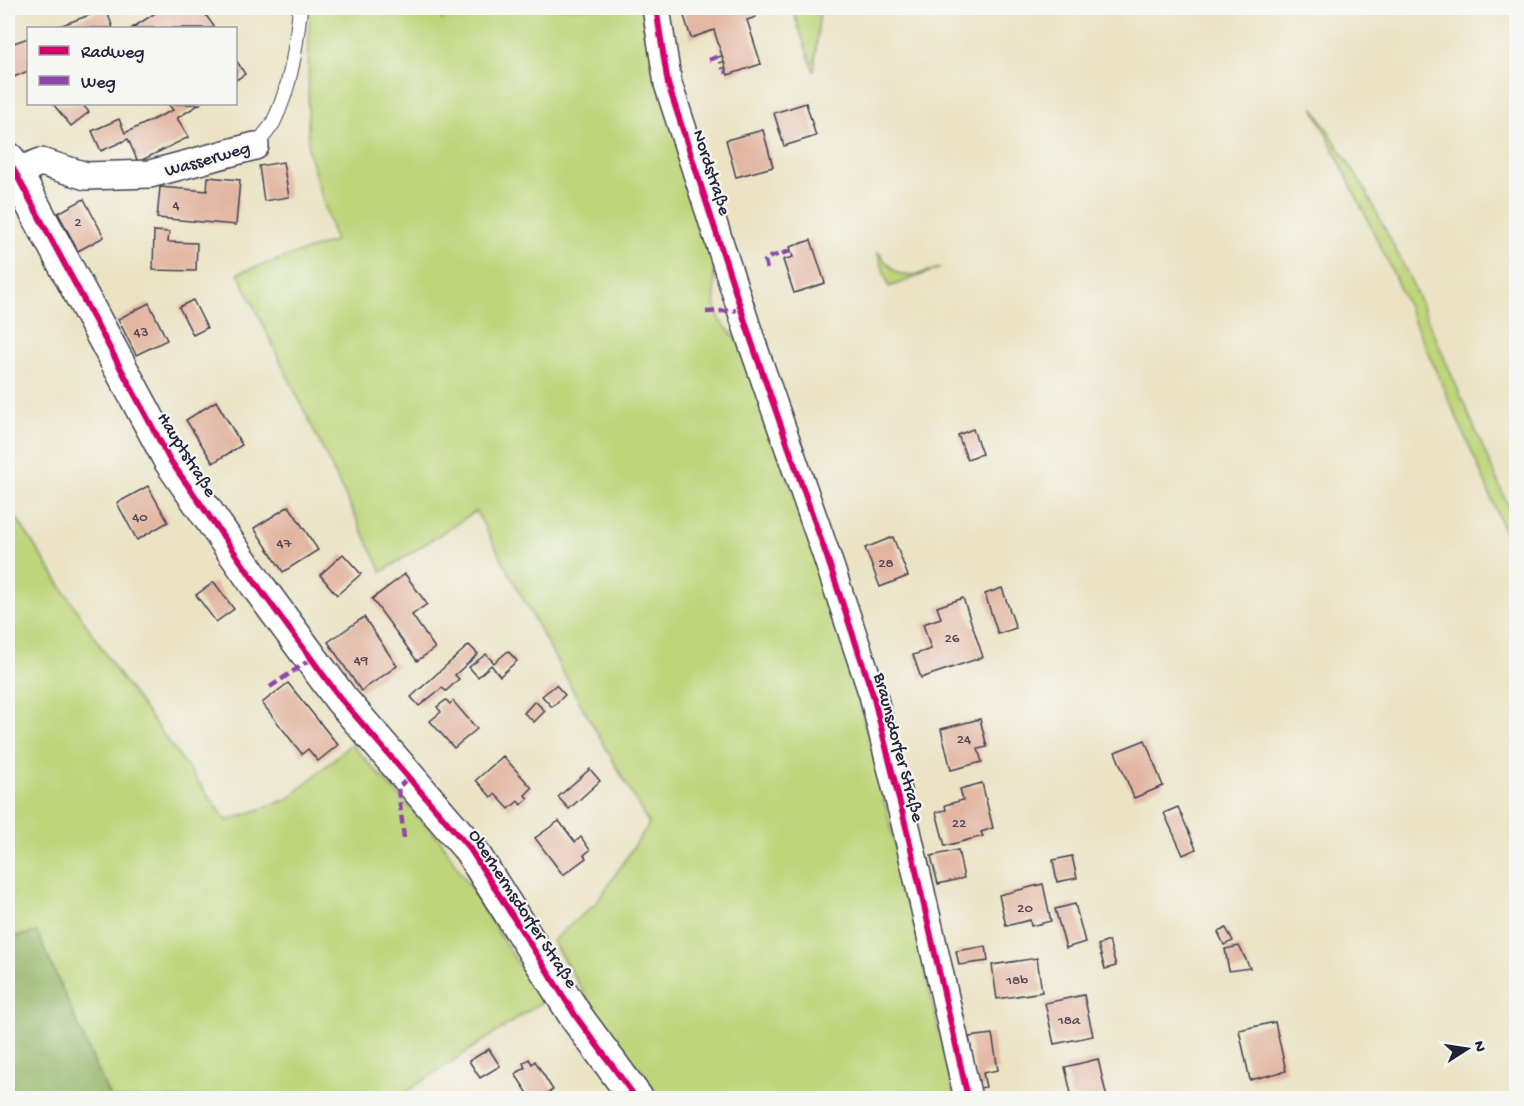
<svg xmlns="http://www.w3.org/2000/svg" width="1524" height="1106" font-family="'Gochi Hand',sans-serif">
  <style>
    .green { fill: #bed57a; stroke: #707c5a; stroke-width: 1.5 }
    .forest { fill: #96b66a; stroke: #5c6c52; stroke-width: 1.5 }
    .building { fill: #e2b5a0 }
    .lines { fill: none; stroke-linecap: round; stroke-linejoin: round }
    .lane-casing { stroke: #403f50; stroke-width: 16 }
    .street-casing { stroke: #403f50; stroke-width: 30 }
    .secondary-casing { stroke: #403f50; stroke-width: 36 }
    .path { stroke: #403f50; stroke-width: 4; stroke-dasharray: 1.5 4.5; stroke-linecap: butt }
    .lane { stroke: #fff; stroke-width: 14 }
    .street { stroke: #fff; stroke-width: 27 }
    .secondary { stroke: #fff; stroke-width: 33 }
    .quiet { stroke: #8e44ad; stroke-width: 4.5; stroke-dasharray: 9 4.5; stroke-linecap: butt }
    .cycleway-casing { stroke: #f6f6f2; stroke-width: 10 }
    .cycleway { stroke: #d6006c; stroke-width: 6 }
    .labels { text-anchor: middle; stroke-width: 4.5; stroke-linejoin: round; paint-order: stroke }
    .number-label { font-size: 15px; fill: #524754 }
    .street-label { font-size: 18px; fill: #22223b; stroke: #f6f6f2 }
  </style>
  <rect width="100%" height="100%" fill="#f6f6f2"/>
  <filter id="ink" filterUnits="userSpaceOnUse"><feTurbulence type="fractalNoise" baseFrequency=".0167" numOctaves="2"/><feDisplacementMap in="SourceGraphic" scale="12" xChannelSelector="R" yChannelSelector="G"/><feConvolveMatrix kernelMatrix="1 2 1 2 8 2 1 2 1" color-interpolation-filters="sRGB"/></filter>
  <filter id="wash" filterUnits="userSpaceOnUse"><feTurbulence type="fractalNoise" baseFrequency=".008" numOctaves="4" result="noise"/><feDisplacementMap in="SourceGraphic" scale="24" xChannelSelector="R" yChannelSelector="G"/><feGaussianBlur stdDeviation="1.35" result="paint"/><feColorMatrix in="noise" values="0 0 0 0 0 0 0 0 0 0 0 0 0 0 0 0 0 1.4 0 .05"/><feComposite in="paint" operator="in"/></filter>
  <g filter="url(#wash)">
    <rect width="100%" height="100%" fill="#ebe3c4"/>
    <g class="green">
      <polygon points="309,8 437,8 442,20 461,8 643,8 713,250 715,302 720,321 741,344 826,583 876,765 955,1098 661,1098 597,1014 552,941 597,902 649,824 562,671 476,511 382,572 238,273 335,241 308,150"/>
      <polygon points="792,8 820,8 814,72"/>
      <polygon points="1313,107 1363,186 1408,274 1516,524 1516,561 1482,475 1388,262"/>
      <path d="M877 251C902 282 903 279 940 268L889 287Z"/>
      <polygon points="8,505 120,676 227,821 288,799 351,744 441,841 542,1002 397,1098 110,1098 37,932 8,938"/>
    </g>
    <polygon class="forest" points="37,932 110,1098 8,1098 8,938"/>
    <g id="blocks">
      <g class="building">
        <polygon points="163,8 201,8 215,28 132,28"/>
        <polygon points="700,8 753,8 756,17 747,20 761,64 728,75 714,30 691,38 683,13"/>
        <polygon points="106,9 113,28 54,28"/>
        <polygon points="28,38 28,71 14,77 8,60 8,45"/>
        <polygon points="236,60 245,74 236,80"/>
        <polygon points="806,103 816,136 784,146 774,113"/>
        <polygon points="53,104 82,104 89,112 71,126"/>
        <polygon points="168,104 200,104 177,118 189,137 138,162 128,139 101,151 92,131 119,119 125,133 173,110"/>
        <polygon points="763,130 773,167 736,177 726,140"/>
        <polygon points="283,162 289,197 264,201 259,166"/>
        <polygon points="208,177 240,180 236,225 157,218 160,187 207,191"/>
        <polygon points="84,199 104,237 78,251 58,213"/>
        <polygon points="154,231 169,232 168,242 197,243 196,271 153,270"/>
        <polygon points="811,240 825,283 794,293 783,260 793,257 790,247"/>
        <polygon points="193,300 207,328 193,335 179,307"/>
        <polygon points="149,303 167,340 136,355 118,319"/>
        <polygon points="216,401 242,445 213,463 186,420"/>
        <polygon points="973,429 982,454 967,459 958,435"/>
        <polygon points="148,486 168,522 137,540 117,503"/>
        <polygon points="289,506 318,550 283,572 254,528"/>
        <polygon points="893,537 908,576 880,587 865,548"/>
        <polygon points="343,554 361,574 337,595 320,575"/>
        <polygon points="405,574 427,604 412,615 435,648 417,661 372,599"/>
        <polygon points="214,582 234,609 216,622 196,595"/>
        <polygon points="1002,588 1016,628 998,634 985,594"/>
        <polygon points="963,598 983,657 921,678 913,655 931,649 923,624 941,618 937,607"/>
        <polygon points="364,617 397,666 361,691 328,642"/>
        <polygon points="469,645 478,654 455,675 459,679 446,691 442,688 419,706 411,697"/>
        <polygon points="508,651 517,661 500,676 491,665 478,677 469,667 486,654 494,663"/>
        <polygon points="288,683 338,745 318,761 308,749 302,754 262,703"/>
        <polygon points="556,685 565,695 552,707 542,696"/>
        <polygon points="446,700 450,704 453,701 477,729 454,748 430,721 441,712 437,707"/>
        <polygon points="535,701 545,711 534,722 524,713"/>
        <polygon points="980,719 987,747 978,749 982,762 951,770 941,729"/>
        <polygon points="1145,740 1163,786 1134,798 1115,752"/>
        <polygon points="503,756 532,788 525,795 528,799 521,805 518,801 509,809 495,794 491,797 476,780"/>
        <polygon points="590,769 600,781 569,809 558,797"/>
        <polygon points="982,783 993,828 981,832 983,836 945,846 936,812 946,810 945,805 963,800 960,789"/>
        <polygon points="1178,807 1196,849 1183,855 1164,813"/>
        <polygon points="559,821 575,842 581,837 590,850 584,855 586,858 563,875 535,838"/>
        <polygon points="958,850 964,878 938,884 931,856"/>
        <polygon points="1072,856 1077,878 1057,882 1053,860"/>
        <polygon points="1043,884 1051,921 1031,926 1030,920 1006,926 999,895"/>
        <polygon points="1075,904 1085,942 1066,948 1055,909"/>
        <polygon points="1226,928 1233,941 1224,945 1218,932"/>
        <polygon points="1109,941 1116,966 1105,969 1098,945"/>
        <polygon points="986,946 988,961 959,965 956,951"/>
        <polygon points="1239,946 1250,968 1229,971 1225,949"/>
        <polygon points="1037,958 1042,992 997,999 992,965"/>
        <polygon points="1084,995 1093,1036 1054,1044 1045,1003"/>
        <polygon points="1275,1022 1286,1071 1250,1080 1239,1030"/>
        <polygon points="992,1034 998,1070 983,1073 986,1087 973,1089 976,1074 969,1037"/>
        <polygon points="489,1049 500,1066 480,1078 469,1061"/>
        <polygon points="529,1059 532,1064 535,1061 553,1090 539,1098 531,1098 515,1074 525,1068 523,1063"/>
        <polygon points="1098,1059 1107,1098 1072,1098 1065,1067"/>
      </g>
    </g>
  </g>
  <g filter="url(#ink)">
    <use href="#blocks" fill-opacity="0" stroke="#403f50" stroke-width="1.5"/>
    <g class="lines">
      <defs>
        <path id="lane" d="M255 146C261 139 268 131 273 123 291 87 296 47 300 8"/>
        <g id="street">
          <polyline points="656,8 668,84 752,343 826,554 873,695 907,831 968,1098"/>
          <polyline points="15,172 41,162 86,176 150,174 255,146"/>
        </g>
        <polyline id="secondary" points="8,159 170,460 260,589 341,699 470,849 577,1018 636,1098"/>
      </defs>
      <use href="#lane" class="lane-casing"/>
      <use href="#street" class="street-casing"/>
      <use href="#secondary" class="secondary-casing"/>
      <polyline class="path" points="719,56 724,72"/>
      <use href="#lane" class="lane"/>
      <use href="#street" class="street"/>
      <use href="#secondary" class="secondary"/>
      <g class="quiet">
        <polyline points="709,60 719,56"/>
        <polyline points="724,72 727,71"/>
        <polyline points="767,269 765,261 770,257 791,251"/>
        <polyline points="706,312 741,310"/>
        <polyline points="270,687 311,659"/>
        <polyline points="404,838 398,788 408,778"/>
      </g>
      <defs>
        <g id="cycleway">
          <polyline points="656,8 668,84 752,343 826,554 873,695 907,831 968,1098"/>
          <polyline points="8,159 170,460 260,589 341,699 470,849 577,1018 636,1098"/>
        </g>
      </defs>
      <use href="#cycleway" class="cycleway-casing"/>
      <use href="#cycleway" class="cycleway"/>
    </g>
  </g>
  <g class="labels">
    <g class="number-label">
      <text x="176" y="209">4</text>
      <text x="78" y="226">2</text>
      <text x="141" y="336">43</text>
      <text x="140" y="521">40</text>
      <text x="284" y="547">47</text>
      <text x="886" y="567">28</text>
      <text x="952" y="642">26</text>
      <text x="361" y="664">49</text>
      <text x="964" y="743">24</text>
      <text x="959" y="827">22</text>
      <text x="1025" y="912">20</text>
      <text x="1017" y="984">18b</text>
      <text x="1069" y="1024">18a</text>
    </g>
    <g class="street-label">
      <text transform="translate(207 158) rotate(-16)" y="6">Wasserweg</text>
      <text transform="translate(713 172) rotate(72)" y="6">Nordstraße</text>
      <text transform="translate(188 454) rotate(58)" y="6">Hauptstraße</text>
      <text transform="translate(900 747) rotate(75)" y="6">Braunsdorfer Straße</text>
      <text transform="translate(524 908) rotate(57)" y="6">Oberhermsdorfer Straße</text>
    </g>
  </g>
  <rect width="1524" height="1106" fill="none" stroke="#f6f6f2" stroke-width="30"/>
  <rect x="27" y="27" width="210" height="78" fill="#f6f6f2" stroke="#a1a1a9" stroke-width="1.5"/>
  <rect x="39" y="46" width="30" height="9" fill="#d6006c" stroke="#a1a1a9" stroke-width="1.5"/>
  <text x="81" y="57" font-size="18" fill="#22223b">Radweg</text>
  <rect x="39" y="76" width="30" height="9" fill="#8e44ad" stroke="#a1a1a9" stroke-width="1.5"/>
  <text x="81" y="87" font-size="18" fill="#22223b">Weg</text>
  <g transform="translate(1467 1049) rotate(78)" stroke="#f6f6f2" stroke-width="4.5" paint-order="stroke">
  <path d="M0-4.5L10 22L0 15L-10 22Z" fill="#22223b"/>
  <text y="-9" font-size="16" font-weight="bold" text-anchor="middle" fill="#22223b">N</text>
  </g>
</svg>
